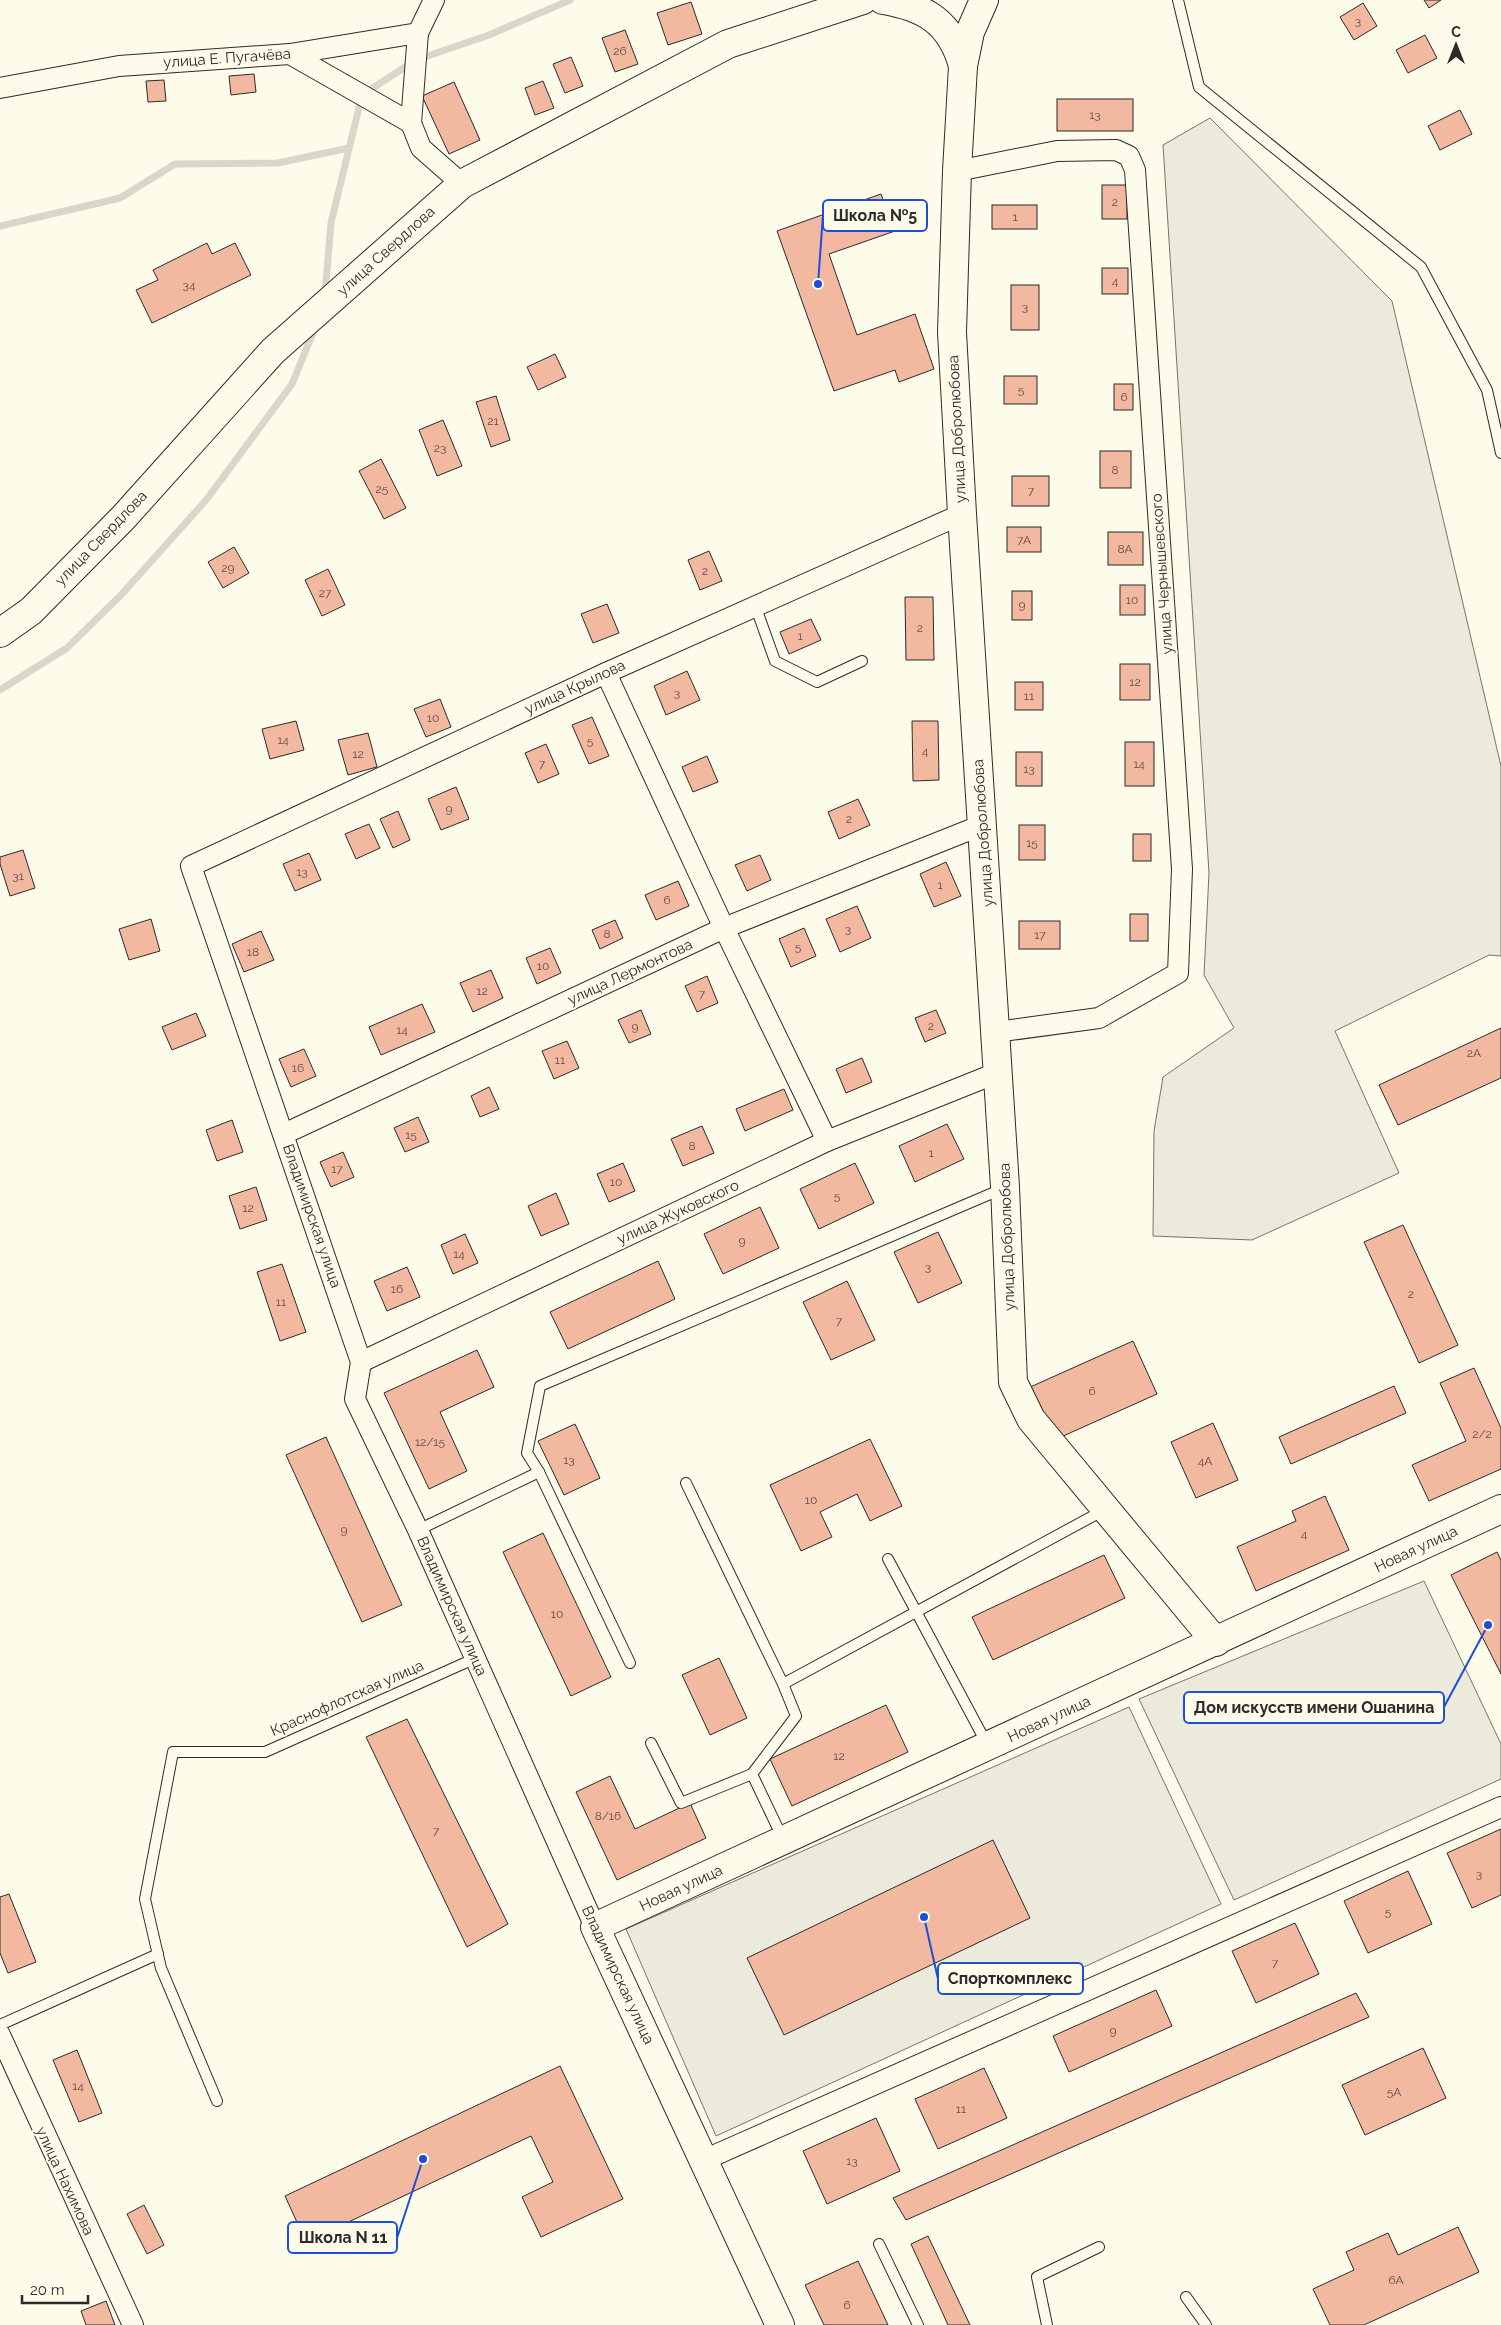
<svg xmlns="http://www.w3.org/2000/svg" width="1501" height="2325" font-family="Raleway,sans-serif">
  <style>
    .green { fill: #ecebdb; stroke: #74746e }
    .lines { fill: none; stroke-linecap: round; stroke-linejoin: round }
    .stream { stroke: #d8d7c9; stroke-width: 7 }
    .building { fill: #f2b8a0; stroke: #2b2b2b }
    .lane-casing { stroke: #2b2b2b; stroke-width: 12 }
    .street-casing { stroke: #2b2b2b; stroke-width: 22 }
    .secondary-casing { stroke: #2b2b2b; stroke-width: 30 }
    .lane { stroke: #fdfbea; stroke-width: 10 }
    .street { stroke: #fdfbea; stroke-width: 20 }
    .secondary { stroke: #fdfbea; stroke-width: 28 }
    .labels { text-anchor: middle; stroke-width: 4; stroke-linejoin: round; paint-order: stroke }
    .number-label { font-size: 12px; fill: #5d4e48 }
    .street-label { font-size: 15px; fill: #2b2b2b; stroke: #fdfbea }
    .leader { fill: none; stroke: #1d4ed8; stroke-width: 2 }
    .callout-dot { fill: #1d4ed8; stroke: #fdfbea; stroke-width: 2 }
    .callout { fill: #fdfbea; stroke: #1d4ed8; stroke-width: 2 }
    .callout-label { font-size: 16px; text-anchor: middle; font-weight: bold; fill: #2b2b2b }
  </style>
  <rect width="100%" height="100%" fill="#fdfbea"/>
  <g class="green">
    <polygon points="1210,118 1392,301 1501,766 1501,956 1489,955 1335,1031 1399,1173 1252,1240 1153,1236 1154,1131 1163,1077 1234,1028 1204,975 1209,873 1163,145"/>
    <polygon points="1424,1581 1501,1744 1501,1779 1234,1900 1139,1699"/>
    <polygon points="1129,1707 1221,1904 716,2136 626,1929"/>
  </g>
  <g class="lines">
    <g class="stream">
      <polyline points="0,226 120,198 175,164 278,163 349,148"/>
      <polyline points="325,294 331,223 362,95 416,60 489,35 570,0"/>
      <polyline points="0,690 67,648 121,595 207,499 292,384 315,328"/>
    </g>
  </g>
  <g class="building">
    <polygon points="1424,0 1441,0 1429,8"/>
    <polygon points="691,2 702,34 668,45 657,13"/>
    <polygon points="1363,3 1377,26 1354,40 1340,17"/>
    <polygon points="625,30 638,64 615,72 602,38"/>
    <polygon points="1425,35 1437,58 1408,73 1396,50"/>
    <polygon points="571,57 583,86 565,93 553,64"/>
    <polygon points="254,74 256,92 231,95 229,76"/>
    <polygon points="164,80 166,101 148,102 146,81"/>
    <polygon points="543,81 554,108 535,115 525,88"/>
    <polygon points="454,82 480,140 449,154 422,96"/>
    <rect x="1057" y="99" width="76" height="32"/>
    <polygon points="1460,110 1472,134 1440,150 1428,126"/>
    <rect x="1102" y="185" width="25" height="34"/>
    <polygon points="881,194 895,231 829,254 857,335 915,314 934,369 899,382 895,370 834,391 777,231"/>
    <rect x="992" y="205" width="45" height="24"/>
    <polygon points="207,243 212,254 235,243 251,275 152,323 136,290 158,280 153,270"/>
    <rect x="1102" y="268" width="26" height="26"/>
    <rect x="1011" y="285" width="28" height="45"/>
    <polygon points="555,354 566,377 538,390 527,367"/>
    <rect x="1004" y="376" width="33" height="28"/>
    <rect x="1114" y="384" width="19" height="26"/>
    <polygon points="496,396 510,440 491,447 476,402"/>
    <polygon points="443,420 462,466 437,476 419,430"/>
    <rect x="1100" y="451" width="31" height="37"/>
    <polygon points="381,459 406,508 384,519 359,471"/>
    <rect x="1012" y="476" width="37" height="30"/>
    <rect x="1007" y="527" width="34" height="25"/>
    <rect x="1108" y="532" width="35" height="33"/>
    <polygon points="234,547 249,573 223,588 208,562"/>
    <polygon points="709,551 722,581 700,590 688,560"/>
    <polygon points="328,569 345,605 322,616 305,580"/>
    <rect x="1120" y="585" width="25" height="30"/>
    <rect x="1012" y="591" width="20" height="29"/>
    <polygon points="905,597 933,597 934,660 906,660"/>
    <polygon points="607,604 619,633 593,643 581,614"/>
    <polygon points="811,619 821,640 789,654 780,632"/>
    <rect x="1120" y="664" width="30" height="36"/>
    <polygon points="687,671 700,700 666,715 654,686"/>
    <rect x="1015" y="682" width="28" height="28"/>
    <polygon points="440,699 451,727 426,737 414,709"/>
    <polygon points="592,717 609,756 589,764 572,725"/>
    <polygon points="296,721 304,750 270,759 262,729"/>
    <polygon points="912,721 938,721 939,780 913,781"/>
    <polygon points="368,733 377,767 348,775 338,740"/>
    <rect x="1125" y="742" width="29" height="44"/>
    <polygon points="546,744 559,774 538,783 525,753"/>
    <rect x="1016" y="752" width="26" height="34"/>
    <polygon points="707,756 718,782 693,792 682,767"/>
    <polygon points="456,787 469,819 441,830 428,799"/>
    <polygon points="858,799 870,825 839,839 828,812"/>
    <polygon points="398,811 410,840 393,848 380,819"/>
    <polygon points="369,824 380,848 356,859 345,834"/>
    <rect x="1019" y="825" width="26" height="35"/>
    <rect x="1133" y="834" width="18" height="27"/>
    <polygon points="23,850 35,888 10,896 0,864 0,857"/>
    <polygon points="309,853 321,880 295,891 283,864"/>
    <polygon points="760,855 771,880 747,891 735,865"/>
    <polygon points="946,862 961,896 934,907 920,874"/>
    <polygon points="678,881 689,906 656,920 645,895"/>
    <polygon points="857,906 871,938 840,952 826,919"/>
    <rect x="1130" y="914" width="18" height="27"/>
    <polygon points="151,919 160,951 129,960 119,929"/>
    <polygon points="615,920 623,938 600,949 592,930"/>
    <rect x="1019" y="921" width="41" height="28"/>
    <polygon points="804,928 816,956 791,967 779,939"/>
    <polygon points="261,931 274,960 244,972 232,944"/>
    <polygon points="550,948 561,973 537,984 526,958"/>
    <polygon points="491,970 503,998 473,1012 460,983"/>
    <polygon points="707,976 718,1003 697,1012 685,986"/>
    <polygon points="422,1004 435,1032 381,1055 369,1027"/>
    <polygon points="641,1010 651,1034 629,1043 618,1020"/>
    <polygon points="936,1010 946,1033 925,1042 915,1018"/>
    <polygon points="196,1013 206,1036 172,1050 162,1027"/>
    <polygon points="1501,1028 1501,1078 1398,1125 1379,1085"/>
    <polygon points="567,1041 579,1068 554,1079 542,1051"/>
    <polygon points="304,1049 316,1076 291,1087 279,1059"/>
    <polygon points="862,1058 872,1082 846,1093 836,1069"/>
    <polygon points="489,1087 499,1109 480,1117 471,1096"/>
    <polygon points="784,1089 793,1110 745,1131 736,1109"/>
    <polygon points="418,1117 429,1142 405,1152 394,1128"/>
    <polygon points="232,1120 243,1152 217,1161 206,1130"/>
    <polygon points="947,1124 964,1159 915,1182 899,1146"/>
    <polygon points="702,1126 714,1153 683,1166 671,1139"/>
    <polygon points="343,1152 354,1177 331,1187 320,1162"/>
    <polygon points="623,1163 635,1191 609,1202 597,1174"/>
    <polygon points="855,1163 874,1203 819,1229 800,1189"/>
    <polygon points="256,1187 267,1220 240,1229 229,1196"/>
    <polygon points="556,1193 569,1224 541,1236 528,1206"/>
    <polygon points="760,1207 779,1248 723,1274 704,1234"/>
    <polygon points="1403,1225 1458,1345 1419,1363 1364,1242"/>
    <polygon points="938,1232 962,1283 918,1303 894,1252"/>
    <polygon points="465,1234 478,1263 453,1274 441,1245"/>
    <polygon points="658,1261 675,1299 568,1349 550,1312"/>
    <polygon points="282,1264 306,1332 280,1341 257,1272"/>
    <polygon points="407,1267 420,1297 387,1311 374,1281"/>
    <polygon points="847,1281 875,1340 831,1360 803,1302"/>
    <polygon points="1133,1341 1157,1394 1052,1441 1028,1388"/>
    <polygon points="477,1350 494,1387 440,1412 467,1471 429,1489 384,1393"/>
    <polygon points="1474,1368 1501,1428 1501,1469 1429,1501 1412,1465 1466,1441 1440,1383"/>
    <polygon points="1394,1386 1406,1413 1291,1464 1279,1437"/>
    <polygon points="1213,1423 1238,1480 1196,1498 1171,1442"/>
    <polygon points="575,1424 600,1478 564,1495 538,1441"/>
    <polygon points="326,1437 402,1605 362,1622 286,1455"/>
    <polygon points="870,1439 902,1506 870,1521 857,1494 820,1512 832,1537 801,1551 770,1485"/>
    <polygon points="1325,1496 1349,1550 1256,1591 1237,1547 1296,1521 1292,1511"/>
    <polygon points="543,1533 611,1677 571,1696 503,1552"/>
    <polygon points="1497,1552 1501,1560 1501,1674 1451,1575"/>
    <polygon points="1104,1555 1125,1598 993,1660 972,1617"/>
    <polygon points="719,1658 747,1718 710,1735 682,1675"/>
    <polygon points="886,1705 908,1752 792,1806 770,1759"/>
    <polygon points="407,1719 508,1924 467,1947 366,1737"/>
    <polygon points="610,1776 635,1829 690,1803 706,1838 617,1880 576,1792"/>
    <polygon points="1501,1829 1501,1895 1472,1908 1447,1853"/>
    <polygon points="993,1840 1030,1918 784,2035 747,1958"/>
    <polygon points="1408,1871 1432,1924 1368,1953 1344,1901"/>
    <polygon points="9,1894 36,1962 8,1973 0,1953 0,1897"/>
    <polygon points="1295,1923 1319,1974 1256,2003 1232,1951"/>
    <polygon points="1156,1990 1172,2026 1069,2072 1053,2036"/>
    <polygon points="1356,1993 1369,2017 906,2220 893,2198"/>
    <polygon points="1423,2048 1446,2098 1365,2135 1342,2085"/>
    <polygon points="77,2050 102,2113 79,2122 53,2060"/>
    <polygon points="560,2066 623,2199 541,2237 522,2197 553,2182 531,2136 306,2242 285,2196"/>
    <polygon points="984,2068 1007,2118 938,2149 915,2099"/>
    <polygon points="876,2118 900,2171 827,2204 803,2151"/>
    <polygon points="144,2205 164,2245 147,2254 127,2214"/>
    <polygon points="1458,2227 1479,2272 1364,2325 1330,2325 1313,2289 1354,2270 1346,2252 1388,2233 1398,2255"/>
    <polygon points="928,2236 970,2325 948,2325 911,2244"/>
    <polygon points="858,2261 888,2325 824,2325 805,2285"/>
    <polygon points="106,2301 115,2325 86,2325 81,2311"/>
  </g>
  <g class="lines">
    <defs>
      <g id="lane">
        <polyline points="1178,0 1199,87 1421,267 1487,390 1501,453"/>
        <polyline points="755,605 775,661 817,682 862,661"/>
        <polyline points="686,1483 783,1684 1106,1509"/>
        <polyline points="418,1530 539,1472"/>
        <polyline points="888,1559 988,1746"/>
        <polyline points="630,1663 539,1472 527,1453 540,1386 1002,1189"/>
        <polyline points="651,1743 681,1803 752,1774 783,1839"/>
        <polyline points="752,1774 796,1716 783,1684"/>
        <polyline points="0,2025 158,1954"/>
        <polyline points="217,2101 161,1968 145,1899 173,1752 265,1752 476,1658"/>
        <polyline points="879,2244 918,2325"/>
        <polyline points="1186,2297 1206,2325"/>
        <polyline points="1047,2325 1037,2277 1099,2247"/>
      </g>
      <g id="street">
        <polyline points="290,54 411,123 418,33"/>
        <polyline points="0,88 119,66 290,54 418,33 434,0"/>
        <polyline points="411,123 421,148 462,184"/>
        <polyline points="957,171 1057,151 1116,150 1129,156 1135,170 1182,869 1178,973 1099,1018 996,1032"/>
        <polyline points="606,673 724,928 827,1141"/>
        <polyline points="284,1134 724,928 982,825"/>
        <polyline points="361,1362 827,1141 999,1072"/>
        <polyline points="595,1927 418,1530 355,1399 361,1362 191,866 606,673 962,514"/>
        <polyline points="0,2035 133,2325"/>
        <polyline points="704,2160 1501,1807"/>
      </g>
      <g id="secondary">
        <path d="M883 0C925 7 951 22 963 66L957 171 952 332 962 514 1005 1187 1013 1382 1031 1419 1216 1642"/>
        <polyline points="963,66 970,32 984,0"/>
        <polyline points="0,633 31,611 123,518 273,351 462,184 728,44 863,0"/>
        <polyline points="780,2325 595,1927 1501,1509"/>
      </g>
    </defs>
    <use href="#lane" class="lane-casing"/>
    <use href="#street" class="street-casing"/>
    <use href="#secondary" class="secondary-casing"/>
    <use href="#lane" class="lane"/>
    <use href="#street" class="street"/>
    <use href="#secondary" class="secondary"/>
  </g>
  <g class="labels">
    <g class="number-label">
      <text x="1358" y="25">3</text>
      <text x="620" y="55">26</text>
      <text x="1095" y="119">13</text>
      <text x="1115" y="206">2</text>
      <text x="1015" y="221">1</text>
      <text x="1115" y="285">4</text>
      <text x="189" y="289">34</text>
      <text x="1025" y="311">3</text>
      <text x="1021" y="394">5</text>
      <text x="1124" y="401">6</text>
      <text x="493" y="425">21</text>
      <text x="440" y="452">23</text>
      <text x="1115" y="474">8</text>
      <text x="382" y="493">25</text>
      <text x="1031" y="495">7</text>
      <text x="1024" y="544">7А</text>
      <text x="1125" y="553">8А</text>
      <text x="228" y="572">29</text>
      <text x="705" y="575">2</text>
      <text x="325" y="597">27</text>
      <text x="1132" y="604">10</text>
      <text x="1022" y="609">9</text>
      <text x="920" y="632">2</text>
      <text x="800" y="640">1</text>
      <text x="1135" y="686">12</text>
      <text x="677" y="697">3</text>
      <text x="1029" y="700">11</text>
      <text x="433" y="722">10</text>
      <text x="283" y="744">14</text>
      <text x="590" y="745">5</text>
      <text x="925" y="755">4</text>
      <text x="358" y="758">12</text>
      <text x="542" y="768">7</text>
      <text x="1139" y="768">14</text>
      <text x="1029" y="773">13</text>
      <text x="449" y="813">9</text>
      <text x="849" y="823">2</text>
      <text x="1032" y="847">15</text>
      <text x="302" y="876">13</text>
      <text x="18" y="880">31</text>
      <text x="940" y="889">1</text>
      <text x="667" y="904">6</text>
      <text x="848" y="933">3</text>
      <text x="607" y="938">8</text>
      <text x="1040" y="939">17</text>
      <text x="798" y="951">5</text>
      <text x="253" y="956">18</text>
      <text x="543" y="970">10</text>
      <text x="482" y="995">12</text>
      <text x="702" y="998">7</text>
      <text x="931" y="1030">2</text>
      <text x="635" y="1031">9</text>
      <text x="402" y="1034">14</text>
      <text x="1474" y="1057">2А</text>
      <text x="560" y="1064">11</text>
      <text x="298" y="1072">16</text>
      <text x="411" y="1139">15</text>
      <text x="692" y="1150">8</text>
      <text x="931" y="1157">1</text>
      <text x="337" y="1173">17</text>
      <text x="616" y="1186">10</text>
      <text x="837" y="1200">5</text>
      <text x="248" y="1212">12</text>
      <text x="742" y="1245">9</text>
      <text x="459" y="1258">14</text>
      <text x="928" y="1271">3</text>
      <text x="397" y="1293">16</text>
      <text x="1411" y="1298">2</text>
      <text x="281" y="1306">11</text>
      <text x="839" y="1325">7</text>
      <text x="1092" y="1395">6</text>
      <text x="1482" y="1438">2/2</text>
      <text x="430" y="1446">12/15</text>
      <text x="569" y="1464">13</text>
      <text x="1205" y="1465">4А</text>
      <text x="811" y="1504">10</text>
      <text x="344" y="1534">9</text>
      <text x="1304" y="1538">4</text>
      <text x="557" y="1618">10</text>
      <text x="839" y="1760">12</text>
      <text x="608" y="1820">8/16</text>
      <text x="436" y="1835">7</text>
      <text x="1479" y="1878">3</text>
      <text x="1388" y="1916">5</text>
      <text x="1275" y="1967">7</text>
      <text x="1113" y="2035">9</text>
      <text x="78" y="2090">14</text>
      <text x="1394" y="2096">5А</text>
      <text x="961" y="2113">11</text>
      <text x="852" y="2165">13</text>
      <text x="1396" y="2284">6А</text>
      <text x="847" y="2309">6</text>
    </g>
    <g class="street-label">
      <text transform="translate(227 58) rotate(-4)" y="5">улица Е. Пугачёва</text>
      <text transform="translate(386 251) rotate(-42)" y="5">улица Свердлова</text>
      <text transform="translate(957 429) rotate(-93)" y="5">улица Добролюбова</text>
      <text transform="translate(101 538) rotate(-46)" y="5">улица Свердлова</text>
      <text transform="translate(1162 574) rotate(-94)" y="5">улица Чернышевского</text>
      <text transform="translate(575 687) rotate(-25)" y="5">улица Крылова</text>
      <text transform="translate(983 833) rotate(-94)" y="5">улица Добролюбова</text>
      <text transform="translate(630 972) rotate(-25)" y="5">улица Лермонтова</text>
      <text transform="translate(678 1212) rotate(-25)" y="5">улица Жуковского</text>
      <text transform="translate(312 1216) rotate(71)" y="5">Владимирская улица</text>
      <text transform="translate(1007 1237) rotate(-92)" y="5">улица Добролюбова</text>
      <text transform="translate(1416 1549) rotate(-25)" y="5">Новая улица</text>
      <text transform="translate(452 1606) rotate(66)" y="5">Владимирская улица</text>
      <text transform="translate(347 1698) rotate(-24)" y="5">Краснофлотская улица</text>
      <text transform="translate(1049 1719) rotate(-25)" y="5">Новая улица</text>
      <text transform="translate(681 1888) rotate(-25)" y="5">Новая улица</text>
      <text transform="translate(618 1975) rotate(65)" y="5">Владимирская улица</text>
      <text transform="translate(65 2181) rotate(65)" y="5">улица Нахимова</text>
    </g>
  </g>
  <path class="leader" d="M818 284L823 215M1488 1625L1444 1707M924 1917L938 1979M423 2159L397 2238"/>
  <g class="callout-dot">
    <circle cx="818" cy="284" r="5"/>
    <circle cx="1488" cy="1625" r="5"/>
    <circle cx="924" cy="1917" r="5"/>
    <circle cx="423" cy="2159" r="5"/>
  </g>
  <g class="callout">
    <rect x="823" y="200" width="104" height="31" rx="5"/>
    <rect x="1184" y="1692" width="260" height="31" rx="5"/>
    <rect x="938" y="1963" width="145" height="31" rx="5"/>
    <rect x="288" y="2222" width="109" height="31" rx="5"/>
  </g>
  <g class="callout-label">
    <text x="875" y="221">Школа №5</text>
    <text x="1314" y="1713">Дом искусств имени Ошанина</text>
    <text x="1010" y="1984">Спорткомплекс</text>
    <text x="343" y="2243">Школа N 11</text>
  </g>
  <g transform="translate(1456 45)" stroke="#fdfbea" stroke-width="4" paint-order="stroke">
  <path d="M0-4L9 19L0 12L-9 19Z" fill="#2b2b2b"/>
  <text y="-8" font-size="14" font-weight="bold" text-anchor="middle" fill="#2b2b2b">С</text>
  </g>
  <path d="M22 2295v8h66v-8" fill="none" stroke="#2b2b2b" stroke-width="2.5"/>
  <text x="30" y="2295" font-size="15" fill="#2b2b2b" stroke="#fdfbea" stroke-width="4" paint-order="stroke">20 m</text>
</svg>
